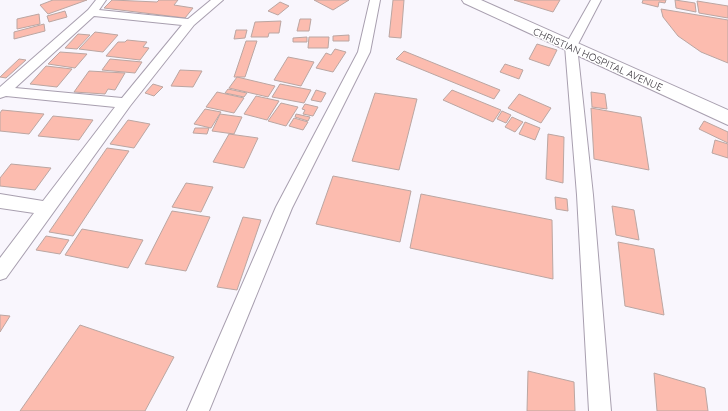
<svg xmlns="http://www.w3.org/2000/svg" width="728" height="411" font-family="Quicksand,sans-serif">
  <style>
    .building { fill: #fcbcaf; stroke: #bba6a2 }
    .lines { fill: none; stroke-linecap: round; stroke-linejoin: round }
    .minor-casing { stroke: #a89faf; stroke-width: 2 }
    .secondary-casing { stroke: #a89faf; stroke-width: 2 }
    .minor { fill: #fff; fill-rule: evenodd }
    .secondary { fill: #fff; fill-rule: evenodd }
    .labels { text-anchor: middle; stroke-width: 3; stroke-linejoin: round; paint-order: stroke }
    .far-street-label { font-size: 10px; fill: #3a363d; stroke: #fff }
  </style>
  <rect width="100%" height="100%" fill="#f9f6fd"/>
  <g class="building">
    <polygon points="53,0 87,0 48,14 40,5"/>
    <polygon points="112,0 157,2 159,0 178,0 174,5 193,8 185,18 104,8"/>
    <polygon points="314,0 349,0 333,10"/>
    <polygon points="393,0 404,0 401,38 389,37"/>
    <polygon points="514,0 560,0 553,12"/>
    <polygon points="643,0 666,0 665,3 659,2 658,7 642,3"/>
    <polygon points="675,0 695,3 696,12 676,8"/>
    <polygon points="697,1 728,6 728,18 699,13"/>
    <polygon points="280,2 289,6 278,15 268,11"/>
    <polygon points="661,9 728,20 728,63 701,52 678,36 663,17"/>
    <polygon points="65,11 67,17 49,22 47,16"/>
    <polygon points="39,14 40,24 17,29 17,19"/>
    <polygon points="300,19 311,19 309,31 297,31"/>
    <polygon points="281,21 279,33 269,33 268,37 251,37 255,22"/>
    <polygon points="44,24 45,31 14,39 14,32"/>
    <polygon points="236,30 247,30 245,38 234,39"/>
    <polygon points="95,32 118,35 103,52 79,49"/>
    <polygon points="78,34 90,35 77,49 65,48"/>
    <polygon points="349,35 349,41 333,41 333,36"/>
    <polygon points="307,37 307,42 293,42 293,38"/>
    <polygon points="309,37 329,37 328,48 308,48"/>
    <polygon points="127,40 147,42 143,47 149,48 140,60 106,56 118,42 125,42"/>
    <polygon points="246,41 257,41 245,77 234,77"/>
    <polygon points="537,44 557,50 549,66 529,59"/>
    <polygon points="335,49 346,52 333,72 316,68 326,53 331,55"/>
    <polygon points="404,51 500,90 494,99 396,59"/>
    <polygon points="60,52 87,54 75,68 48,64"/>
    <polygon points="288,57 314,62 301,86 274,80"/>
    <polygon points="19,59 26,60 6,78 0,77"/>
    <polygon points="110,59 142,62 135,73 102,70"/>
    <polygon points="505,64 523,70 519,79 500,72"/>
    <polygon points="46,66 72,69 57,87 30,84"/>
    <polygon points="180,70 202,71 193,87 171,86"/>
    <polygon points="89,71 125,73 115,90 108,89 105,94 74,92"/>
    <polygon points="237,77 275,86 268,97 229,88"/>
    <polygon points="153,84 163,87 154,96 145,93"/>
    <polygon points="280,84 311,90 304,103 272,97"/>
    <polygon points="228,89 247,93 244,97 225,93"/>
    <polygon points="316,90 326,93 321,102 311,100"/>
    <polygon points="452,90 501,110 493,122 443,100"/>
    <polygon points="217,92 244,98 234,113 206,107"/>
    <polygon points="591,92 605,94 607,109 592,107"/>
    <polygon points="375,93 417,99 399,170 352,161"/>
    <polygon points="519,94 551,108 541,123 508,108"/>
    <polygon points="256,96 279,101 267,120 244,114"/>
    <polygon points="281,103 298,107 286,126 268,121"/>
    <polygon points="305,104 318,107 313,116 303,114 305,110 302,109"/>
    <polygon points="591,108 641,117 649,170 594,159"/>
    <polygon points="205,109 221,112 211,128 194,124"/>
    <polygon points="2,110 44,114 29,134 0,131 0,113"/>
    <polygon points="502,111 511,115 506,123 497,119"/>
    <polygon points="220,114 242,117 234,134 212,131"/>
    <polygon points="296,114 310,117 308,121 295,117"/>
    <polygon points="53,116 93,120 79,140 38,136"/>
    <polygon points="512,117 523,122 515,132 505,127"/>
    <polygon points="294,118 308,122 303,130 289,126"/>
    <polygon points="128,120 150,124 134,148 110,144"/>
    <polygon points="704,121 728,132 728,143 699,129"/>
    <polygon points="525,122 540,128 535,140 519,134"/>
    <polygon points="195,128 209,128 207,134 193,133"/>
    <polygon points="229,134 258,138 244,168 213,162"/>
    <polygon points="548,134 564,137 563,183 546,179"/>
    <polygon points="715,140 728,144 728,158 712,153"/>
    <polygon points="107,148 129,151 73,236 49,232"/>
    <polygon points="11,164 51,168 35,190 0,186 0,178"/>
    <polygon points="333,176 411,191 400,242 316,224"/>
    <polygon points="186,183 213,187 201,212 172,207"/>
    <polygon points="421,194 552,220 553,279 410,248"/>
    <polygon points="555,197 567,199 568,211 556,209"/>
    <polygon points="612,206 634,210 639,240 616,235"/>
    <polygon points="172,211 210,217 186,271 145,264"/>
    <polygon points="243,217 261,220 237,290 217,287"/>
    <polygon points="82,229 143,240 128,268 65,255"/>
    <polygon points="46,236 69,240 60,254 36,250"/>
    <polygon points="618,242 654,249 664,315 625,306"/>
    <polygon points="0,315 10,316 0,332"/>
    <polygon points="80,325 174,357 145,411 20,411"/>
    <polygon points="528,371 574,382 575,411 527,411"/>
    <polygon points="654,373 705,388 708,411 657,411"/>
  </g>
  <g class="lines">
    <defs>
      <g id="minor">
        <path d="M96 0H106L99 10 188 19 211 0H223L194 25 130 106 6 278 0 280V258L34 213 0 208V194L43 201 115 107 6 96 0 98V87L88 10ZM94 16 182 25 122 98 15 88Z"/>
        <polygon points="370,0 380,0 370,52 292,208 209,411 187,411 276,207 358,52"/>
        <polygon points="591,0 601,0 577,46 593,195 611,411 589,411 577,195 565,46"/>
      </g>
      <polygon id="secondary" points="462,0 481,0 728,110 728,125 464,3"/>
    </defs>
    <use href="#minor" class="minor-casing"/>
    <use href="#secondary" class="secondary-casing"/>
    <use href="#minor" class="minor"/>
    <use href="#secondary" class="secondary"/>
  </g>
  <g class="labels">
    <g class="far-street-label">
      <text transform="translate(598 59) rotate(24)" y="4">CHRISTIAN HOSPITAL AVENUE</text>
    </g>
  </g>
</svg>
